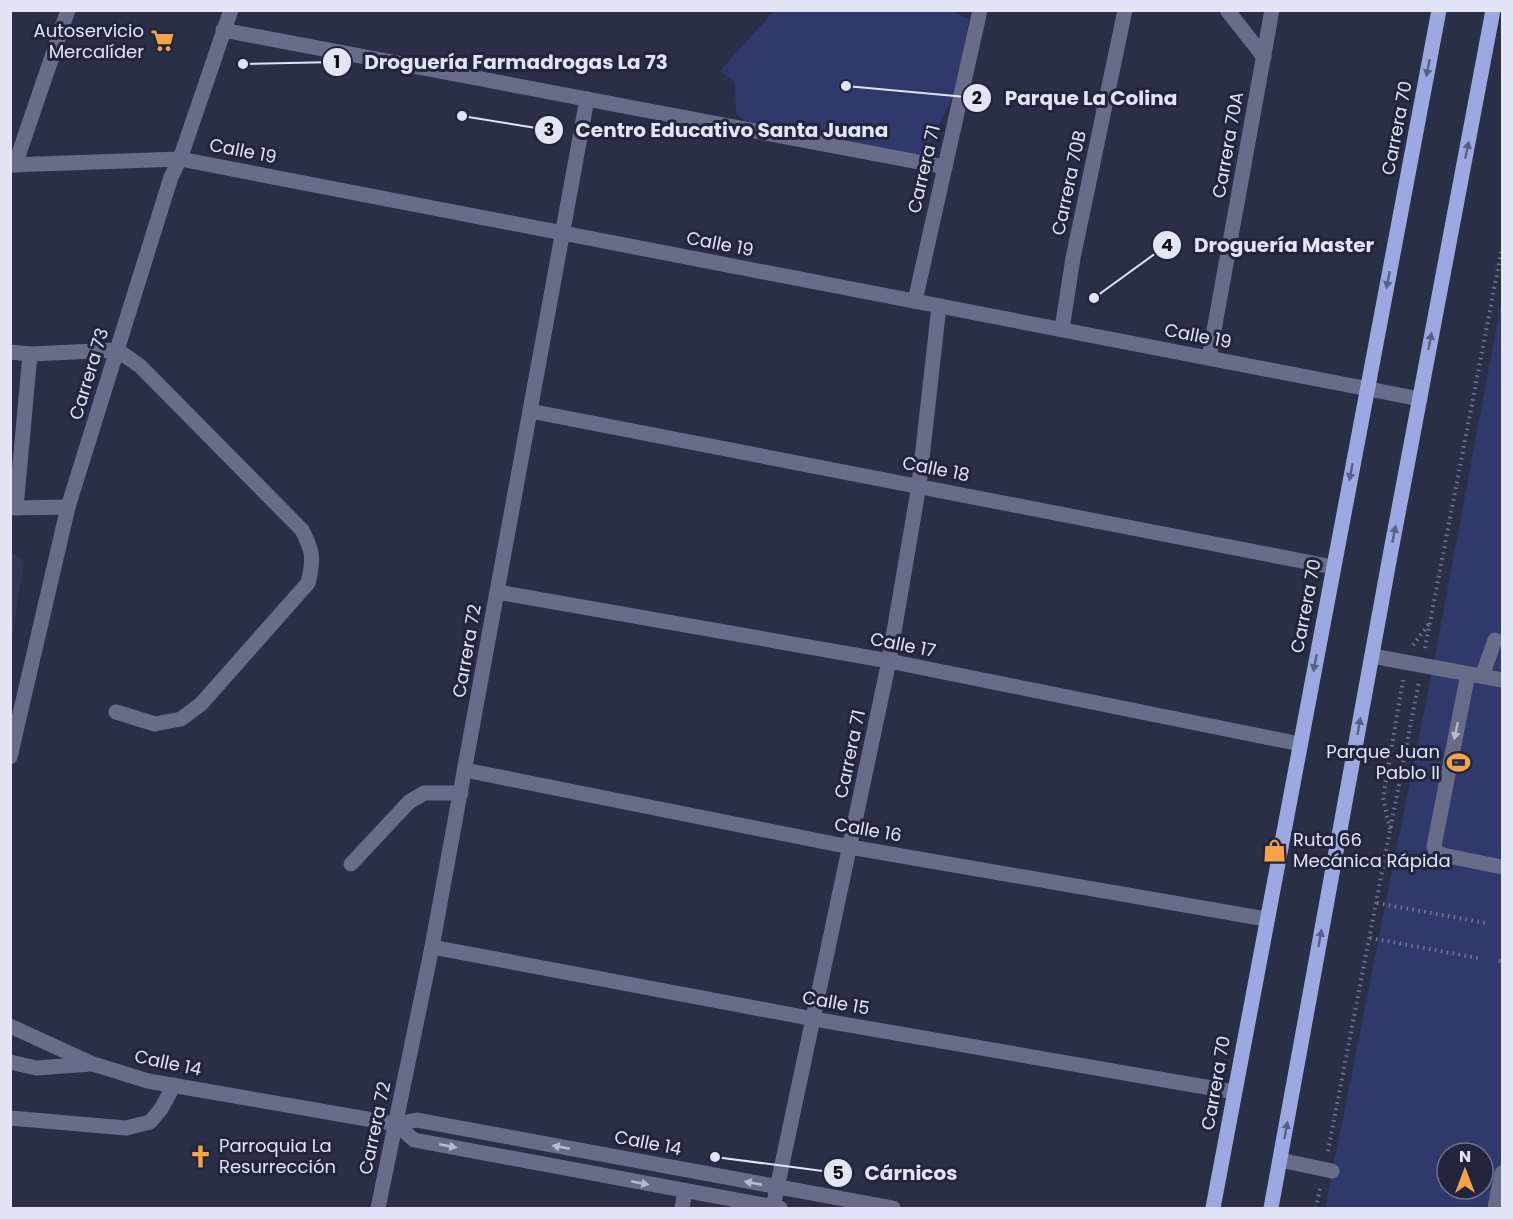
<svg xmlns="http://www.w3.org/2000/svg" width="1513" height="1219" font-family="Poppins,sans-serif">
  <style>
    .built { fill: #323756 }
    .green { fill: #31386b; fill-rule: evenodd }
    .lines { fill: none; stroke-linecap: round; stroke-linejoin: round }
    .path { stroke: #73788e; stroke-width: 4; stroke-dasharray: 1.5 4.5; stroke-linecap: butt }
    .minor { stroke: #676d89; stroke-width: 15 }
    .major { stroke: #9ca8e1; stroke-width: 15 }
    .oneway { fill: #586087 }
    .oneway2 { fill: #b6bbd0 }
    .labels { text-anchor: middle; stroke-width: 6; stroke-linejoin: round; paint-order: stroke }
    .poi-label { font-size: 18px; fill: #e1e5f6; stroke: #21253e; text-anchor: end }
    .street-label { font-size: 18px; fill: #e1e5f6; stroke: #21253e }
    .leader { fill: none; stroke: #e1e5f6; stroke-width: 2 }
    .callout-dot { fill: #e1e5f6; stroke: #21253e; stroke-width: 2 }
    .mark-label { font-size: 18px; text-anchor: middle; font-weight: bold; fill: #111 }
    .callout-label { font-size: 20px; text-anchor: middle; font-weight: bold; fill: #e1e5f6; stroke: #21253e; stroke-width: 6; stroke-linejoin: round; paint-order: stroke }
  </style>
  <rect width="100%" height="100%" fill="#2a2f48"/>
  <polygon class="built" points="11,552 24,561 11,642"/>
  <g class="green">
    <polygon points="949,10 969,19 957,90 920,162 764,133 736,114 735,82 720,71 774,11"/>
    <path d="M1502 298V1208H1325L1433 667ZM1447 1153H1483V1189H1447Z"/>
  </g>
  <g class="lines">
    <g class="path">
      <polyline points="1413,645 1429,624"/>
      <polyline points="1425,648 1502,248"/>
      <polyline points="1390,829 1383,798 1403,680"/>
      <polyline points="1377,903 1486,923"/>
      <polyline points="1370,938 1478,958"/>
      <polyline points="1499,961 1502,962"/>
      <polyline points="1328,1151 1419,681"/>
      <polyline points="1316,1208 1320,1188"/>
    </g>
    <g class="minor">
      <polyline points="1227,10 1264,57"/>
      <polyline points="223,30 945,167"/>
      <polyline points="10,165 180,159 1420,399"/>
      <polyline points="15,165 68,10"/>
      <polyline points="915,301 980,10"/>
      <polyline points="1062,329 1073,258 1125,10"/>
      <path d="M10 352 30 354 117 350 140 366 302 530C313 551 314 559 308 583L201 704 181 719 155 724 116 712"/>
      <polyline points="1209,358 1272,10"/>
      <polyline points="530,411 1333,567"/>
      <polyline points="10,508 68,507"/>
      <polyline points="16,508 30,354"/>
      <polyline points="498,592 889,661 1300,744"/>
      <polyline points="1372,656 1502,680"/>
      <polyline points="1468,674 1434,846 1436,852 1443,855 1502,867"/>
      <polyline points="1482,676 1495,640"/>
      <polyline points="10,757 68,507 171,177 180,159 231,10"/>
      <polyline points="465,770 850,847 1266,919"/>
      <polyline points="351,864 409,802 424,793 461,793"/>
      <polyline points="432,947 814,1019 1234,1092"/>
      <polyline points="10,1026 93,1064 148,1081 396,1124 417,1120 893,1208"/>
      <polyline points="10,1062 36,1068 91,1064"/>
      <polyline points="10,1118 126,1128 150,1122 161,1109 174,1085"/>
      <polyline points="396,1124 414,1140 780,1208"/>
      <polyline points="1280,1160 1332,1171"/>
      <polyline points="773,1207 889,661 919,485 939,306"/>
      <polyline points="378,1208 432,947 587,99"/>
      <polyline points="682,1208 685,1191"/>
      <polyline points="1495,1208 1502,1173"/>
    </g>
    <g class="major">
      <polyline points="1213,1208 1439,10"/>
      <polyline points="1271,1208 1390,556 1493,10"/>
    </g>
  </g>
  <defs><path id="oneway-solid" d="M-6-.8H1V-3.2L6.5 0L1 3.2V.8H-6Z" transform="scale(1.5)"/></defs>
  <g class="oneway">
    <use href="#oneway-solid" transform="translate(1428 68) rotate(101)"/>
    <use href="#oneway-solid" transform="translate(1467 150) rotate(-79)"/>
    <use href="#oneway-solid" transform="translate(1388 280) rotate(101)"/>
    <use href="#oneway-solid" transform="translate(1430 341) rotate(-79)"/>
    <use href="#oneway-solid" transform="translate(1351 472) rotate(101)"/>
    <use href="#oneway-solid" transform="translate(1394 534) rotate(-79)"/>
    <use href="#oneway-solid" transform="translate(1315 663) rotate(101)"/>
    <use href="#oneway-solid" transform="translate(1359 726) rotate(-80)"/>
    <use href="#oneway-solid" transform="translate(1320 938) rotate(-80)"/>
    <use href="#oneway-solid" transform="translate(1286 1130) rotate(-80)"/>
  </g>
  <g class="oneway2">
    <use href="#oneway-solid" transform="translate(1456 731) rotate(102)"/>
    <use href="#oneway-solid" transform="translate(448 1146) rotate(11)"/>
    <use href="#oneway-solid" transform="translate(561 1147) rotate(-169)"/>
    <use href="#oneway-solid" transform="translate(640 1183) rotate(11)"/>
    <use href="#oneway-solid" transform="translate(753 1183) rotate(-169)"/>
  </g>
  <defs>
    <symbol id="supermarket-bare" viewBox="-9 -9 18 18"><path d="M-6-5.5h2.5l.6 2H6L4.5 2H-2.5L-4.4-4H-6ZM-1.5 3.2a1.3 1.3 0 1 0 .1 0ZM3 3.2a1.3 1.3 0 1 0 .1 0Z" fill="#f5a346" stroke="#21253e" stroke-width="2.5" paint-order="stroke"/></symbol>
    <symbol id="stadium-bare" viewBox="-9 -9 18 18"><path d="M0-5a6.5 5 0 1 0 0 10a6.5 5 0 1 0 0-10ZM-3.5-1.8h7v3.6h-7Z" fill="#f5a346" stroke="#21253e" stroke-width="2.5" paint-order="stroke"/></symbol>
    <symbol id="shop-bare" viewBox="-9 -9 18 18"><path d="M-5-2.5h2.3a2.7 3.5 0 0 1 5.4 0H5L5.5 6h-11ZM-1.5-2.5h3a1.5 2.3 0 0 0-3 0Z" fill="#f5a346" stroke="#21253e" stroke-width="2.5" paint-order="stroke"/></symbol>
    <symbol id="church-bare" viewBox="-9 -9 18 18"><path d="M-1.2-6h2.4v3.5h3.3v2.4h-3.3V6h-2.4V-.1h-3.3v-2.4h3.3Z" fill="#f5a346" stroke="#21253e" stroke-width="2.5" paint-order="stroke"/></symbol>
  </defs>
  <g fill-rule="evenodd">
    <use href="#supermarket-bare" x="146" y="24" width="33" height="33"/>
    <use href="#stadium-bare" x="1442" y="746" width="33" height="33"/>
    <use href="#shop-bare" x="1258" y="834" width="33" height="33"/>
    <use href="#church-bare" x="184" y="1140" width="33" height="33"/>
  </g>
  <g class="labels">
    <g class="poi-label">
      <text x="144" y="37">Autoservicio<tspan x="144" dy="21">Mercalíder</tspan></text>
      <text x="1440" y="758">Parque Juan<tspan x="1440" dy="21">Pablo II</tspan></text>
      <text x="1293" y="846" text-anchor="start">Ruta 66<tspan x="1293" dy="21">Mecánica Rápida</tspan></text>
      <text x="219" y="1152" text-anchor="start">Parroquia La<tspan x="219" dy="21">Resurrección</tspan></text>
    </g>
    <g class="street-label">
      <text transform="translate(1397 128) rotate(-79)" y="6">Carrera 70</text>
      <text transform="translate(1228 145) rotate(-80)" y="6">Carrera 70A</text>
      <text transform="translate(243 151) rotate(11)" y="6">Calle 19</text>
      <text transform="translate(924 169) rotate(-77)" y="6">Carrera 71</text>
      <text transform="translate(1069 183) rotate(-78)" y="6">Carrera 70B</text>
      <text transform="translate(720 244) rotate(11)" y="6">Calle 19</text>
      <text transform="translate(1198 336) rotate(11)" y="6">Calle 19</text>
      <text transform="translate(89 374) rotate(-73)" y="6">Carrera 73</text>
      <text transform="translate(936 469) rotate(11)" y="6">Calle 18</text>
      <text transform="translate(1306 606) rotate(-79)" y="6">Carrera 70</text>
      <text transform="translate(903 645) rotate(11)" y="6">Calle 17</text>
      <text transform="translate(467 651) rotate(-80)" y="6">Carrera 72</text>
      <text transform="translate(850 754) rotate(-78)" y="6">Carrera 71</text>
      <text transform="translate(868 830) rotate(10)" y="6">Calle 16</text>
      <text transform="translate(836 1003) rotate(10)" y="6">Calle 15</text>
      <text transform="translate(168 1063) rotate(12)" y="6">Calle 14</text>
      <text transform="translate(1216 1083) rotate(-80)" y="6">Carrera 70</text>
      <text transform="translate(375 1128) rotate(-78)" y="6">Carrera 72</text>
      <text transform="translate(648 1143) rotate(11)" y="6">Calle 14</text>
    </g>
  </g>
  <path class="leader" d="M243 64L337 62M846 86L977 98M462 116L549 130M1094 298L1167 245M715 1157L838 1173"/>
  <g class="callout-dot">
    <circle cx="243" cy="64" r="6"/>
    <circle cx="846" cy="86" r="6"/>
    <circle cx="462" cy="116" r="6"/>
    <circle cx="1094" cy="298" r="6"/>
    <circle cx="715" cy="1157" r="6"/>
    <circle cx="337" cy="62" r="15"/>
    <circle cx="977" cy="98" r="15"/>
    <circle cx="549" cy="130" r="15"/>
    <circle cx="1167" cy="245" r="15"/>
    <circle cx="838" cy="1173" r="15"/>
  </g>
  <g class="mark-label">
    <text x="337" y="68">1</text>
    <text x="977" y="104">2</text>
    <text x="549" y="136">3</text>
    <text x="1167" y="251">4</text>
    <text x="838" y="1179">5</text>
  </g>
  <g class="callout-label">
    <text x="516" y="69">Droguería Farmadrogas La 73</text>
    <text x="1091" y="105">Parque La Colina</text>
    <text x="732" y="137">Centro Educativo Santa Juana</text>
    <text x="1284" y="252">Droguería Master</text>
    <text x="911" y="1180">Cárnicos</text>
  </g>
  <rect width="1513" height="1219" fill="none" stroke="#e1e5f6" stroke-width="24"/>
  <g transform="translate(1465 1171)"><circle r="28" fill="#21253e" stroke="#6e7288" stroke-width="1.5"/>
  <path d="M0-4.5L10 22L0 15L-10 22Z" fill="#f5a346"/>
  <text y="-9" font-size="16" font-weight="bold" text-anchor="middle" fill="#e1e5f6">N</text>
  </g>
</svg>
